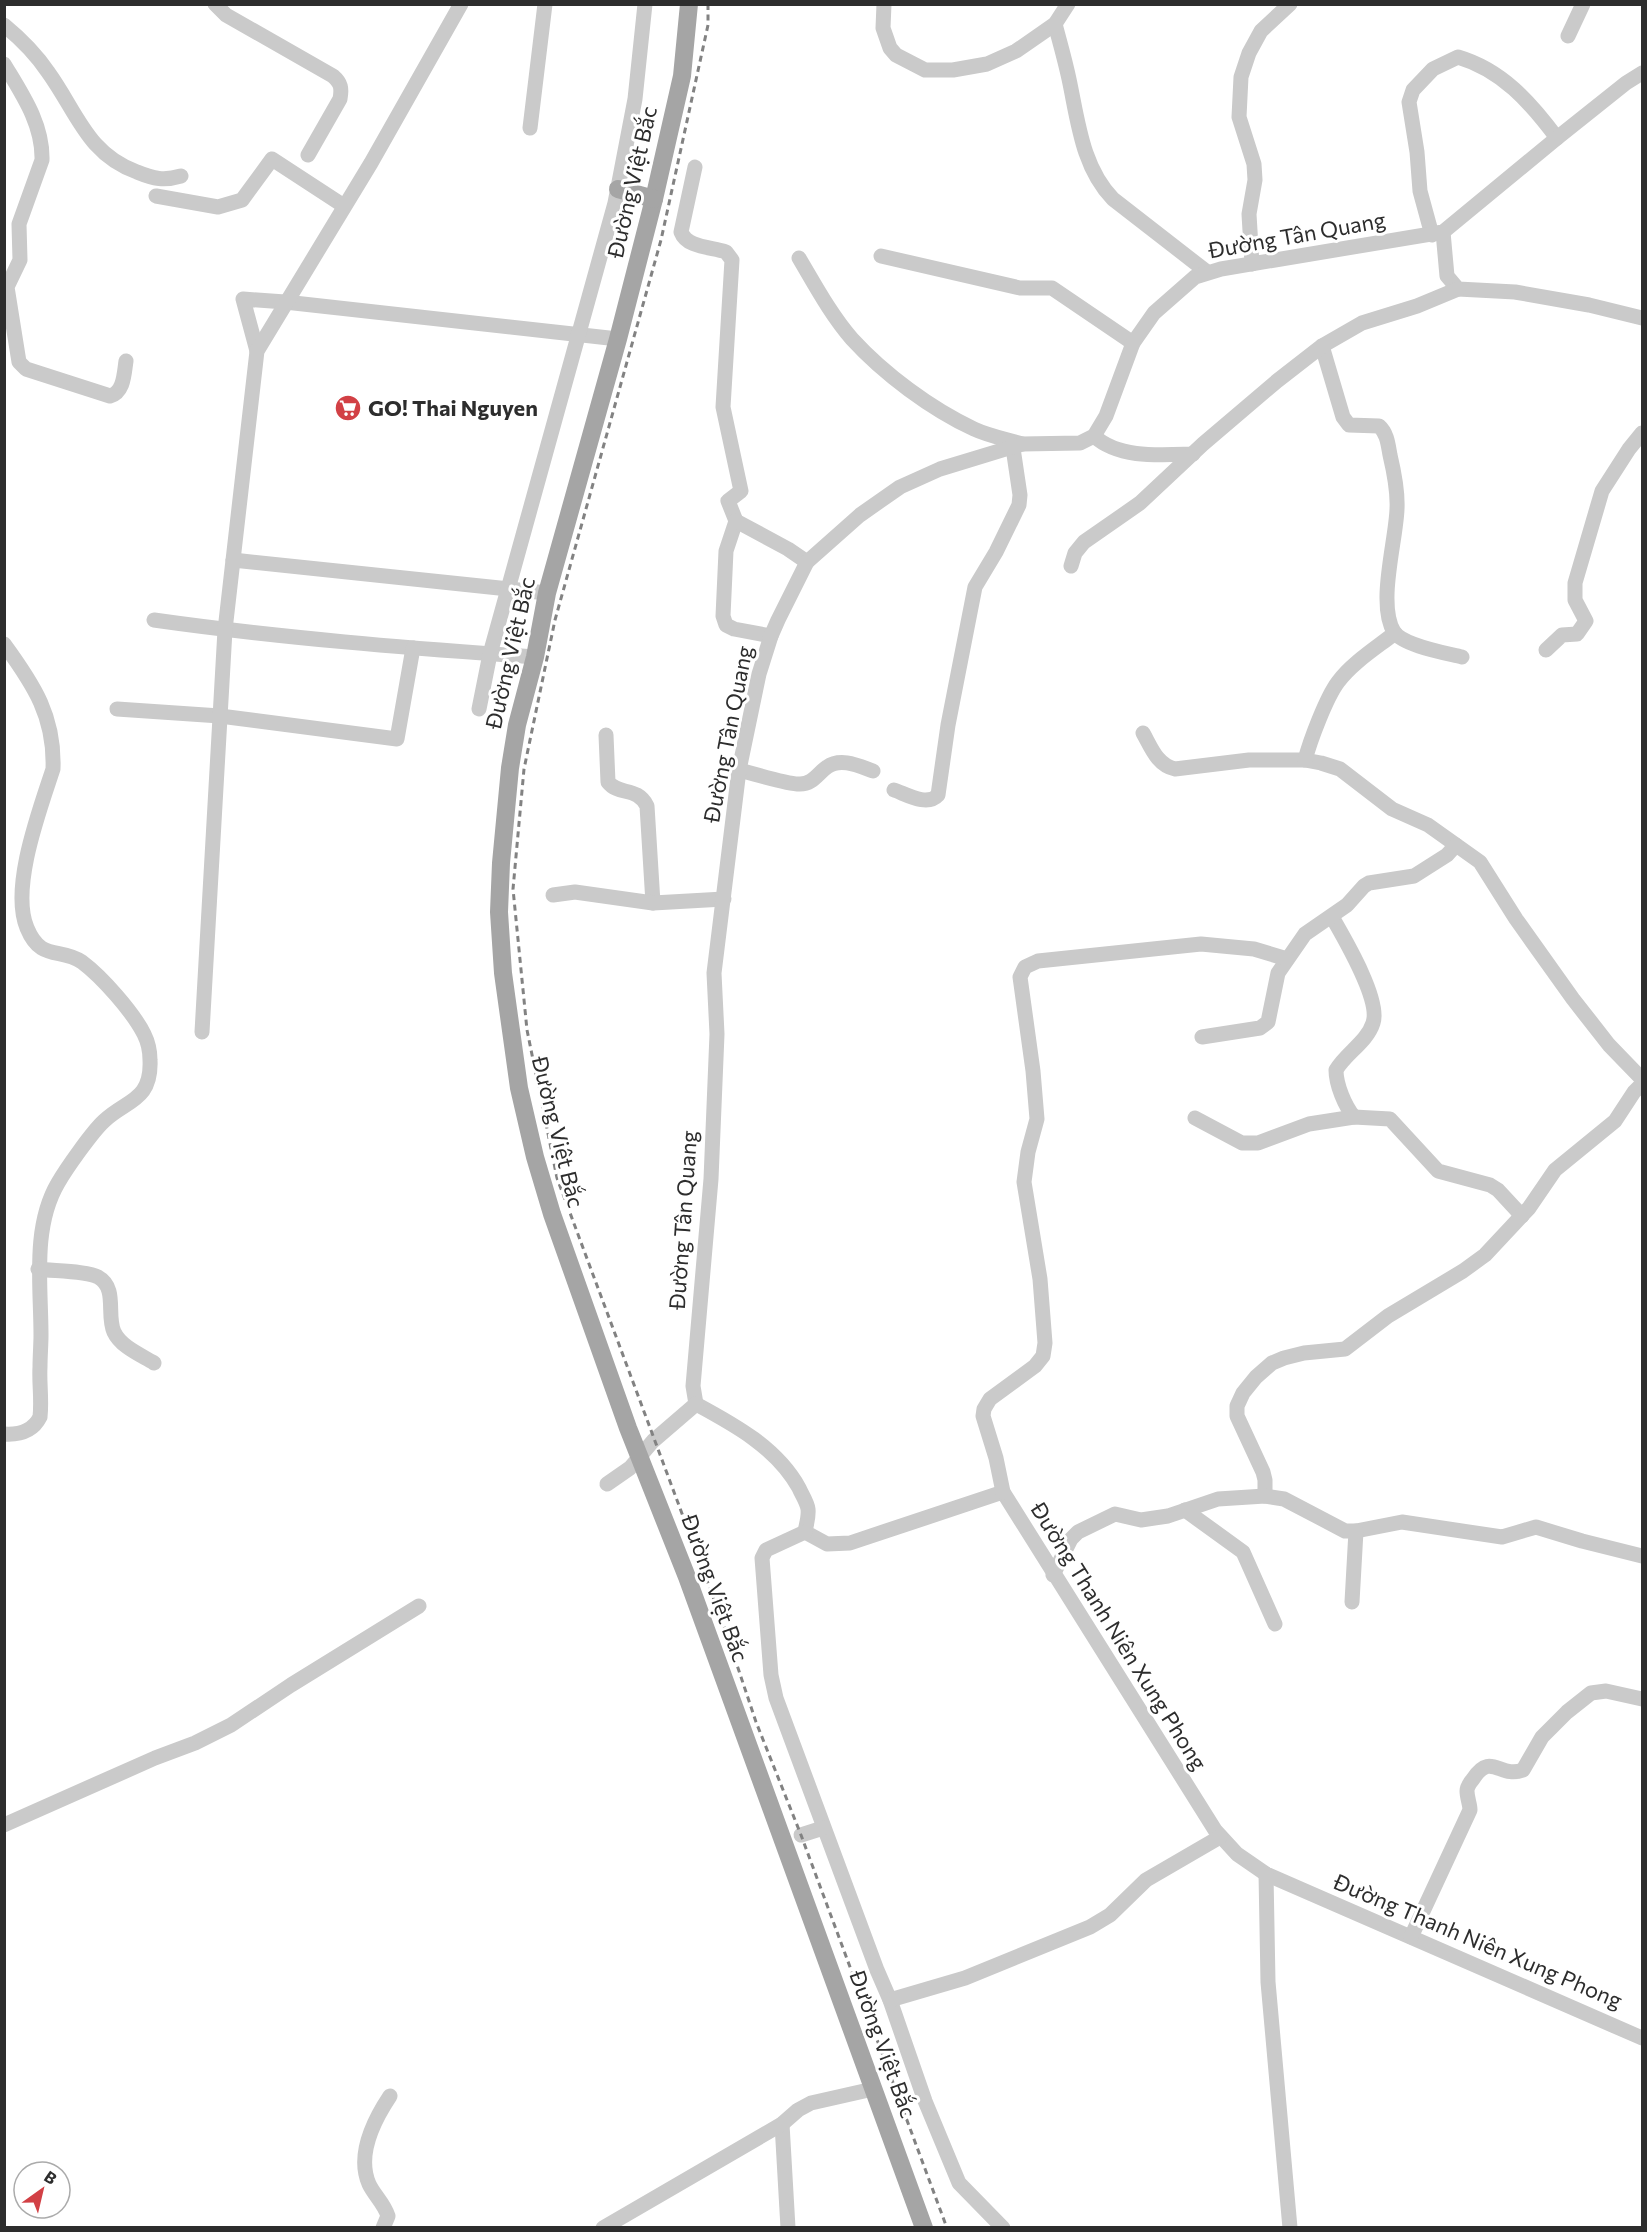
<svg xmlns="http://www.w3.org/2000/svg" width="1647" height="2232" font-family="Commissioner,sans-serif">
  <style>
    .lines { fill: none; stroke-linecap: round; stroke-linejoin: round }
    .minor { stroke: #cacaca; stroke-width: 15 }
    .major { stroke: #a5a5a5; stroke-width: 18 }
    .rail { stroke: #828282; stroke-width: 3; stroke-dasharray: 6 4.5; stroke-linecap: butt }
    .labels { text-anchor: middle; stroke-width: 6; stroke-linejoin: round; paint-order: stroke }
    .street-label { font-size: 22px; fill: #2d2d2d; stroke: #fff }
    .poi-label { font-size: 22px; font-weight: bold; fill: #2d2d2d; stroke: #fff; text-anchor: start }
  </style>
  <rect width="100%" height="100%" fill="#fff"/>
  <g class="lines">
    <g class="minor">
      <path d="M215 4 226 15 333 76C341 83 342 88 340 99L308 155"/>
      <polyline points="884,4 883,28 890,48 896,55 925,70 953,70 987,64 1016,51 1055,24 1068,4"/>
      <path d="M1055 24C1060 43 1065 60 1069 79 1078 121 1082 167 1113 199L1207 272"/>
      <path d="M4 25C21 39 36 54 48 72 77 112 87 154 137 172 154 179 164 181 181 176"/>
      <polyline points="1568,36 1583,4"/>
      <path d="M4 64C22 94 43 124 42 160L19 224 20 260 7 287 19 362 26 369 110 396C124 392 124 374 126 361"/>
      <polyline points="530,128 545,4"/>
      <path d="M695 167 681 232C687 248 712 247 726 252L732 260 723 407 741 491 728 501 736 521 726 551 723 616 726 625 734 629 771 636"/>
      <polyline points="156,196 218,207 242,200 272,159 344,206"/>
      <polyline points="1443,232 1447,276 1458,289 1515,292 1589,305 1642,318"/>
      <path d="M1432 235 1420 191 1417 152 1409 102 1413 90 1433 69 1458 57C1502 70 1530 102 1557 138"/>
      <polyline points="881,256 1020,288 1052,288 1133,343"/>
      <path d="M799 258C815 285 831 315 852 339 884 374 931 409 974 429 989 436 1006 439 1022 444"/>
      <polyline points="1252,264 1249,214 1255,180 1254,164 1239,117 1241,77 1249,53 1261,31 1290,4"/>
      <path d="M1322 346 1343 417 1349 425 1379 426C1387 433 1388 444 1390 455 1394 472 1398 491 1397 509 1396 541 1377 604 1394 632 1404 646 1446 653 1462 657"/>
      <polyline points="257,351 243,299 285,302 618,339"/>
      <path d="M1094 436C1119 459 1161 455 1193 454"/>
      <polyline points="736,521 788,549 807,562"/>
      <polyline points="233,560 547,593"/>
      <polyline points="1071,566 1075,553 1084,542 1140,503 1203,444 1277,381 1322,346 1362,323 1417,306 1458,289"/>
      <path d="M154 620C281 638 408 648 535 657"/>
      <path d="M4 644C34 685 55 717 53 769 40 809 10 888 27 928 41 962 60 947 82 962 102 977 133 1012 144 1034 148 1042 150 1052 150 1060 152 1101 126 1100 104 1121 92 1132 66 1169 58 1183 32 1227 41 1286 41 1335 41 1345 40 1356 40 1367 39 1383 42 1400 40 1417 33 1431 19 1435 4 1434"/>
      <polyline points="1546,650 1562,635 1577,634 1586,621 1575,600 1575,583 1602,491 1629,449 1642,433"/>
      <polyline points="117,709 220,716 397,739 413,648"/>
      <polyline points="479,709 490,654 615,203 635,99 645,4"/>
      <path d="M1143 733C1151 747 1157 765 1175 769L1249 760H1305L1321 763 1340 769 1392 809 1428 825 1480 862 1516 919 1573 999 1609 1045 1642 1079"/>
      <path d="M606 735 608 782C619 796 637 786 647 806L653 903"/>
      <path d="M1305 760C1310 741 1326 698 1338 682 1352 663 1376 648 1395 633"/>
      <path d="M739 770C752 773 789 785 800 784 813 784 818 773 827 767 841 757 859 766 873 771"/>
      <path d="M894 790C906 794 927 807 938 795L948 725 975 587 996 552 1019 505 1020 495 1013 448"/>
      <polyline points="553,895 575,892 653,903 724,899"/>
      <path d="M1332 917C1344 938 1381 1000 1373 1023 1367 1042 1346 1053 1336 1070 1336 1085 1345 1106 1354 1117"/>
      <polyline points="202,1032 225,630 257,351 371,163 461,4"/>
      <polyline points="1202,1037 1260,1028 1268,1022 1278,973 1305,934 1347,905 1364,886 1369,883 1414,876 1447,855 1456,845"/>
      <polyline points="1195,1118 1242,1143 1258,1143 1309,1124 1354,1117 1390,1119 1438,1171 1490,1185 1498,1190 1522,1216"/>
      <path d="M38 1269C52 1271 88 1271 98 1277 118 1288 106 1315 114 1332 121 1347 141 1355 154 1363"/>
      <polyline points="696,1404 693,1386 711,1179 717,1034 714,973 739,770 759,674 771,636 778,620 807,562 860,515 900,487 940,469 1022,444 1080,443 1094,436 1106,416 1133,343 1154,313 1195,277 1221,269 1443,232 1557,138 1626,83 1642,73"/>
      <path d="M696 1404C735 1425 777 1448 799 1488 802 1495 807 1502 808 1509 809 1517 806 1525 805 1532L827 1544 850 1543 1003 1492 1215 1830 1237 1854 1266 1874 1642 2038"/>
      <polyline points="607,1484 630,1468 653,1441 696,1404"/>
      <polyline points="1003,1492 996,1458 983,1416 984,1409 990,1399 1035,1366 1043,1356 1045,1343 1040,1279 1024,1182 1028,1152 1037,1119 1033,1071 1020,977 1025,967 1038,961 1201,944 1254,949 1287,959"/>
      <polyline points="1265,1496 1265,1480 1263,1472 1237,1416 1237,1406 1243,1393 1256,1377 1272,1363 1284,1358 1304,1353 1345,1349 1388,1316 1463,1271 1485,1255 1529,1208 1555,1170 1615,1121 1634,1092 1642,1084"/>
      <polyline points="1185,1510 1243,1552 1275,1624"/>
      <polyline points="805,1532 766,1550 762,1558 771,1675 776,1698 877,1970 890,2000 925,2101 959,2183 1003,2228"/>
      <polyline points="1053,1575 1071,1539 1078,1532 1115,1514 1141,1520 1168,1516 1218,1499 1265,1496 1284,1499 1345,1531 1356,1531 1402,1522 1502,1537 1536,1527 1582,1541 1642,1556"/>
      <polyline points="1352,1602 1356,1531"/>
      <polyline points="4,1825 155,1758 195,1743 231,1725 291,1685 419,1606"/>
      <polyline points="801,1835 823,1828"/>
      <polyline points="1266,1874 1268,1982 1290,2228"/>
      <path d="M1411 1937 1470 1810C1470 1804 1467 1798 1467 1791 1467 1786 1470 1783 1473 1779 1491 1751 1500 1779 1523 1770L1542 1737 1567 1712 1591 1693 1606 1691 1642 1699"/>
      <polyline points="890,2000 965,1978 1090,1927 1110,1915 1146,1880 1220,1837"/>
      <polyline points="782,2124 788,2228"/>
      <path d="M383 2228 388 2216C384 2203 374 2195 369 2184 356 2154 374 2120 390 2096"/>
      <polyline points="603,2228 782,2124 798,2110 811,2103 873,2089"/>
    </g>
    <g class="major">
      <polyline points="689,4 682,76 654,199 618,339 547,593 535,657 517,725 510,768 501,863 499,912 503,973 519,1088 535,1157 552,1214 628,1428 687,1577 924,2228"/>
      <polyline points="618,189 654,199"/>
    </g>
    <polyline class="rail" points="708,4 708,25 661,240 555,620 524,769 513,889 527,1030 557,1178 725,1629 756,1722 801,1835 947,2228"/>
  </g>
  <defs>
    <symbol id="supermarket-disc" viewBox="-11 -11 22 22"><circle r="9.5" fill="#d24045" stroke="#fff"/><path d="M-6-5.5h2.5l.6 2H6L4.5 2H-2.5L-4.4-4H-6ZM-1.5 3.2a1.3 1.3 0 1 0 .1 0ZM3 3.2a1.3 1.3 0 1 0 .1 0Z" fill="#fff"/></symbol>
  </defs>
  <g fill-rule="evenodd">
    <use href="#supermarket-disc" x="333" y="393" width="30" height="30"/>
  </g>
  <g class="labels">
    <g class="street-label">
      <text transform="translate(632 182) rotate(-77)" y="8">Đường Việt Bắc</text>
      <text transform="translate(1297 235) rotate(-10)" y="8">Đường Tân Quang</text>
      <text transform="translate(510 653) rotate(-77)" y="8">Đường Việt Bắc</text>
      <text transform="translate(728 734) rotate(-79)" y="8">Đường Tân Quang</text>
      <text transform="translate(558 1132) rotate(76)" y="8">Đường Việt Bắc</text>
      <text transform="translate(683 1220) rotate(-86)" y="8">Đường Tân Quang</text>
      <text transform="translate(715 1588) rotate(70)" y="8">Đường Việt Bắc</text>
      <text transform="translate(1119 1636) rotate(58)" y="8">Đường Thanh Niên Xung Phong</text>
      <text transform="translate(1478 1941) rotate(23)" y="8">Đường Thanh Niên Xung Phong</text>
      <text transform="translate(883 2044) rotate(70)" y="8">Đường Việt Bắc</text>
    </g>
    <g class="poi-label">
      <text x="368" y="416">GO! Thai Nguyen</text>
    </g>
  </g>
  <rect width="1647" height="2232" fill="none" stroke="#2d2d2d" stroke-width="12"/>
  <g transform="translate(42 2190) rotate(34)"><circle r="28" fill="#ffffff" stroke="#ababab" stroke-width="1.5"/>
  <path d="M0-4.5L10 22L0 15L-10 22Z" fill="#d24045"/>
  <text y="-9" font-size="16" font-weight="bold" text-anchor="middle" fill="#2d2d2d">B</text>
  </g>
</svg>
